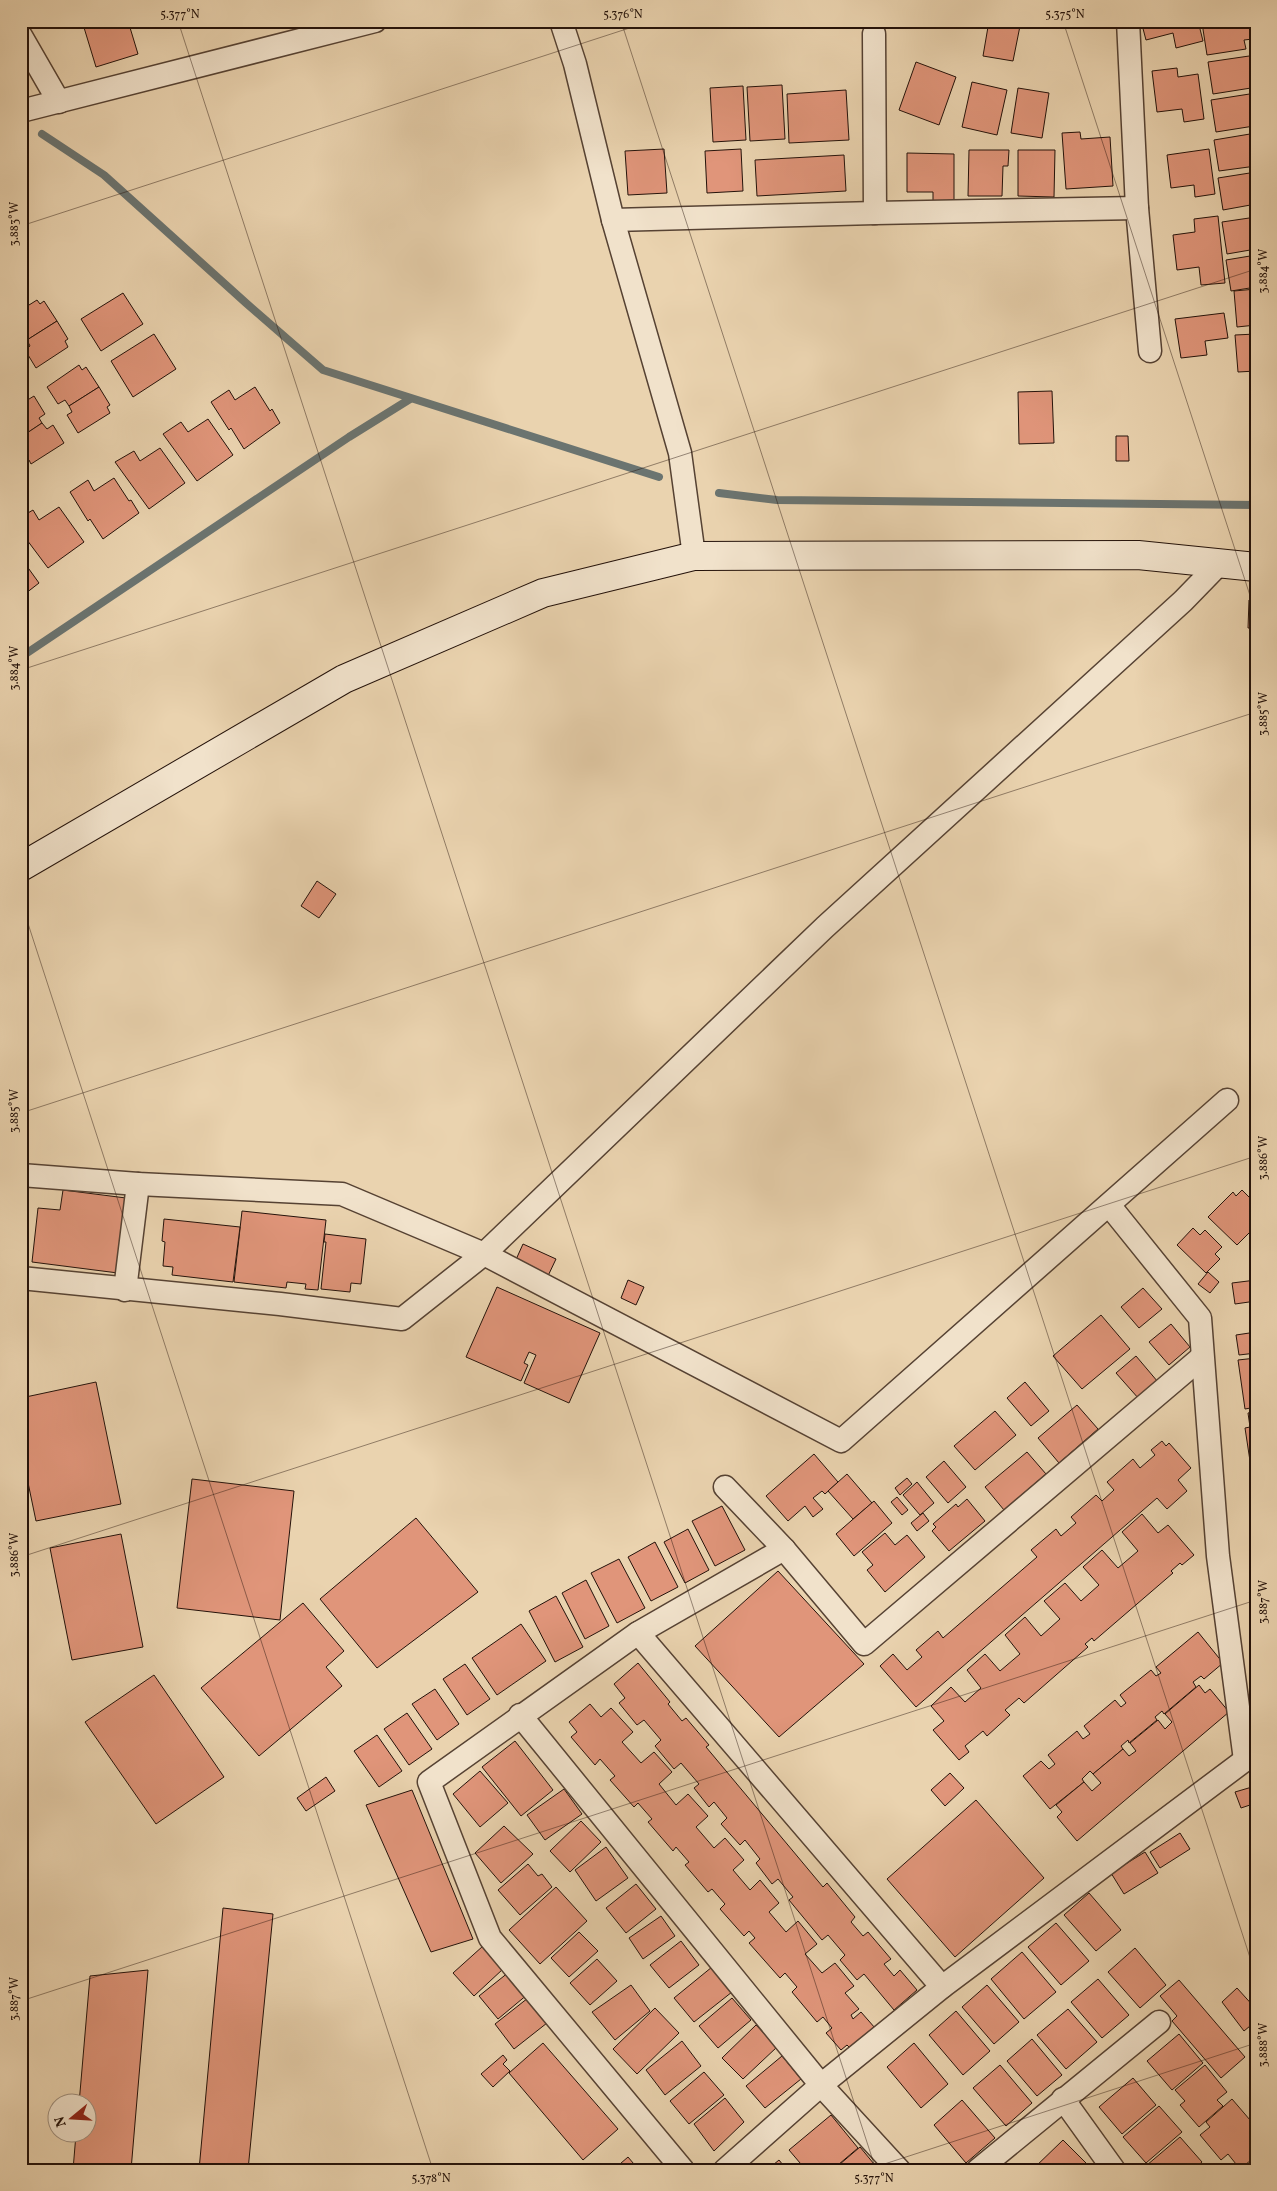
<svg xmlns="http://www.w3.org/2000/svg" width="1277" height="2191" font-family="Vollkorn,serif">
  <style>
    .lines { fill: none; stroke-linecap: round; stroke-linejoin: round }
    .stream { stroke: #6b7470; stroke-width: 8 }
    .building { fill: #e0957a; stroke: #24120a }
    .street-casing { stroke: #564233; stroke-width: 25 }
    .secondary-casing { stroke: #24120a; stroke-width: 30 }
    .street { stroke: #f1e2cb; stroke-width: 22 }
    .secondary { stroke: #f1e2cb; stroke-width: 28 }
    .ticks { fill: none; stroke: #24120a; stroke-width: 1; stroke-opacity: 0.45 }
    .neatline { fill: none; stroke: #24120a; stroke-width: 2 }
    .ticks-label { font-size: 12px; text-anchor: middle; fill: #24120a }
  </style>
  <rect width="100%" height="100%" fill="#ead3af"/>
  <filter id="stains"><feTurbulence type="fractalNoise" baseFrequency=".004" numOctaves="4"/><feColorMatrix values="0 0 0 0 .2 0 0 0 0 .09 0 0 0 0 .02 0 0 0 .5 -.17"/></filter>
  <radialGradient id="worn" r=".72"><stop offset=".6" stop-color="#630" stop-opacity="0"/><stop offset="1" stop-color="#630" stop-opacity=".3"/></radialGradient>
  <g class="lines">
    <g class="stream">
      <polyline points="42,134 104,175 246,303 323,370 659,477"/>
      <polyline points="719,493 777,500 1256,505"/>
      <polyline points="21,657 349,437 410,399"/>
    </g>
  </g>
  <g class="building">
    <polygon points="26,21 42,21 27,26"/>
    <polygon points="82,21 128,21 138,54 96,67"/>
    <polygon points="815,21 840,21 838,28"/>
    <polygon points="989,21 1021,21 1013,61 983,56"/>
    <polygon points="1141,21 1198,21 1203,41 1176,48 1173,33 1146,40"/>
    <polygon points="1215,21 1251,21 1253,39 1244,40 1246,49 1207,55 1202,23"/>
    <polygon points="1256,55 1256,78 1250,79 1251,88 1213,94 1208,62"/>
    <polygon points="916,62 956,77 939,125 899,110"/>
    <polygon points="1177,68 1178,77 1198,74 1204,119 1184,122 1182,109 1157,112 1152,71"/>
    <polygon points="972,82 1007,90 997,135 962,127"/>
    <polygon points="782,85 785,139 750,141 747,87"/>
    <polygon points="743,86 746,140 713,142 710,88"/>
    <polygon points="1018,88 1049,93 1042,138 1011,133"/>
    <polygon points="846,90 849,140 789,143 787,94"/>
    <polygon points="1256,93 1254,126 1216,132 1211,100"/>
    <polygon points="1080,132 1081,139 1110,137 1113,186 1066,189 1062,133"/>
    <polygon points="1256,133 1256,166 1219,171 1214,140"/>
    <polygon points="664,149 667,193 628,195 625,151"/>
    <polygon points="741,149 743,191 707,193 705,151"/>
    <polygon points="1209,149 1215,194 1195,197 1194,185 1171,188 1167,155"/>
    <polygon points="969,150 1009,150 1008,166 1003,166 1002,196 968,196"/>
    <polygon points="1018,150 1055,150 1054,197 1018,196"/>
    <polygon points="907,153 954,154 954,206 933,205 933,192 907,192"/>
    <polygon points="844,155 846,191 757,196 755,160"/>
    <polygon points="1256,172 1256,204 1223,210 1218,178"/>
    <polygon points="1218,216 1225,283 1201,285 1199,267 1177,270 1173,235 1195,232 1194,219"/>
    <polygon points="1256,217 1256,249 1227,254 1222,222"/>
    <polygon points="1256,255 1256,287 1231,291 1226,260"/>
    <polygon points="1256,289 1256,325 1237,327 1234,291"/>
    <polygon points="123,293 143,324 101,351 81,319"/>
    <polygon points="37,300 40,304 44,301 57,321 27,340 23,334 21,335 21,310"/>
    <polygon points="1224,313 1228,338 1205,341 1207,355 1181,358 1175,319"/>
    <polygon points="57,321 68,339 65,341 68,347 36,368 25,350 30,346 27,340"/>
    <polygon points="154,334 176,369 133,397 111,361"/>
    <polygon points="1256,334 1256,371 1238,372 1235,335"/>
    <polygon points="79,365 82,370 86,367 99,387 69,406 65,400 58,404 47,387"/>
    <polygon points="99,387 110,405 107,407 110,413 78,433 67,415 72,412 69,406"/>
    <polygon points="255,387 270,411 272,409 280,423 244,449 231,428 229,430 211,402 229,390 235,400"/>
    <polygon points="1052,391 1054,443 1019,444 1018,392"/>
    <polygon points="34,396 45,414 39,418 42,423 21,437 21,404"/>
    <polygon points="208,419 233,455 197,481 163,434 181,422 188,432"/>
    <polygon points="42,423 47,429 53,425 64,443 31,464 29,460 25,462 21,456 21,437"/>
    <polygon points="1116,436 1128,436 1129,461 1116,461"/>
    <polygon points="160,448 185,483 149,509 115,462 134,451 140,461"/>
    <polygon points="114,478 129,501 131,500 139,513 103,539 90,519 88,521 70,492 88,480 94,491"/>
    <polygon points="59,507 84,542 48,568 21,532 21,517 33,510 39,520"/>
    <polygon points="21,558 39,583 21,597"/>
    <polygon points="1249,600 1256,601 1256,628 1248,628"/>
    <polygon points="317,881 336,894 319,918 301,906"/>
    <polygon points="63,1190 126,1198 118,1273 32,1262 38,1208 60,1210"/>
    <polygon points="1242,1190 1256,1204 1256,1213 1253,1216 1256,1218 1256,1226 1237,1245 1208,1217 1233,1192 1236,1196"/>
    <polygon points="21,1197 27,1198 23,1265 21,1265"/>
    <polygon points="242,1211 326,1220 318,1290 305,1289 306,1284 287,1282 286,1288 234,1282"/>
    <polygon points="164,1219 240,1227 233,1282 172,1275 173,1267 163,1266 165,1242 162,1241"/>
    <polygon points="1193,1228 1200,1235 1205,1230 1222,1247 1215,1254 1220,1259 1206,1273 1177,1245"/>
    <polygon points="325,1234 366,1239 361,1284 351,1283 350,1292 321,1289 326,1242 324,1242"/>
    <polygon points="523,1244 556,1259 547,1278 514,1264"/>
    <polygon points="1208,1272 1219,1282 1210,1293 1198,1284"/>
    <polygon points="628,1280 644,1287 636,1305 621,1298"/>
    <polygon points="1256,1280 1256,1301 1235,1304 1232,1283"/>
    <polygon points="497,1287 600,1333 569,1403 524,1383 536,1355 529,1352 524,1363 528,1365 521,1381 466,1357"/>
    <polygon points="1143,1288 1162,1309 1139,1328 1121,1307"/>
    <polygon points="1101,1315 1130,1349 1082,1389 1053,1356"/>
    <polygon points="1171,1324 1190,1347 1169,1365 1149,1342"/>
    <polygon points="1256,1332 1256,1353 1239,1355 1236,1335"/>
    <polygon points="1136,1356 1158,1382 1139,1399 1116,1373"/>
    <polygon points="1256,1358 1256,1407 1245,1409 1238,1360"/>
    <polygon points="96,1382 121,1504 36,1521 21,1449 21,1398"/>
    <polygon points="1025,1382 1049,1411 1031,1426 1007,1398"/>
    <polygon points="1077,1405 1098,1429 1059,1463 1038,1438"/>
    <polygon points="995,1411 1016,1435 975,1470 954,1446"/>
    <polygon points="1256,1411 1256,1460 1250,1461 1245,1428 1250,1427 1248,1413"/>
    <polygon points="1162,1441 1166,1446 1169,1443 1191,1468 1178,1480 1187,1491 1167,1509 1157,1498 916,1707 880,1666 893,1654 907,1670 922,1657 916,1650 938,1631 943,1638 1037,1557 1031,1550 1056,1529 1061,1536 1076,1523 1071,1517 1096,1495 1102,1501 1114,1490 1107,1482 1133,1459 1140,1468 1155,1455 1151,1450"/>
    <polygon points="1027,1452 1046,1474 1004,1510 985,1487"/>
    <polygon points="814,1454 838,1482 825,1494 822,1491 813,1498 823,1509 813,1517 805,1506 788,1521 766,1496"/>
    <polygon points="944,1461 966,1487 948,1503 926,1477"/>
    <polygon points="1256,1465 1256,1513 1251,1479 1254,1478 1252,1466"/>
    <polygon points="847,1474 872,1503 853,1519 828,1491"/>
    <polygon points="907,1478 912,1484 900,1495 895,1488"/>
    <polygon points="192,1479 294,1491 280,1620 177,1608"/>
    <polygon points="917,1482 934,1503 920,1515 903,1495"/>
    <polygon points="897,1497 908,1510 902,1515 891,1502"/>
    <polygon points="967,1499 985,1521 949,1551 932,1531 936,1527 933,1524 956,1504 958,1507"/>
    <polygon points="874,1501 892,1523 854,1556 836,1534"/>
    <polygon points="722,1506 745,1550 715,1566 692,1521"/>
    <polygon points="923,1513 929,1521 917,1531 911,1523"/>
    <polygon points="1142,1514 1158,1533 1168,1525 1194,1555 1182,1565 1180,1563 1171,1571 1173,1573 1094,1641 1092,1638 1085,1644 1088,1647 1024,1703 1019,1698 1005,1710 1010,1715 987,1736 983,1731 965,1746 969,1752 959,1760 933,1730 944,1721 931,1706 951,1687 965,1702 981,1688 967,1670 985,1654 1000,1671 1020,1654 1005,1635 1025,1617 1041,1636 1060,1619 1044,1601 1065,1583 1081,1601 1099,1585 1083,1567 1102,1550 1118,1568 1138,1551 1122,1532"/>
    <polygon points="416,1518 478,1592 377,1668 320,1599"/>
    <polygon points="688,1529 709,1570 685,1583 664,1542"/>
    <polygon points="885,1533 895,1545 907,1535 925,1557 885,1592 867,1570 873,1565 862,1552"/>
    <polygon points="121,1534 143,1647 72,1660 50,1548"/>
    <polygon points="655,1542 678,1587 651,1601 628,1557"/>
    <polygon points="619,1559 645,1608 617,1623 591,1573"/>
    <polygon points="778,1571 864,1664 779,1737 695,1646"/>
    <polygon points="586,1580 609,1626 585,1639 562,1593"/>
    <polygon points="556,1596 583,1647 555,1662 529,1611"/>
    <polygon points="303,1603 344,1651 326,1667 342,1686 259,1756 201,1688"/>
    <polygon points="521,1624 546,1661 497,1695 472,1658"/>
    <polygon points="1198,1632 1223,1663 1204,1679 1201,1676 1193,1682 1196,1687 1164,1714 1162,1711 1155,1717 1157,1720 1129,1743 1128,1740 1121,1746 1123,1749 1093,1774 1090,1771 1082,1779 1084,1782 1050,1809 1023,1776 1041,1761 1049,1769 1055,1764 1048,1755 1077,1731 1083,1739 1090,1734 1084,1726 1115,1700 1121,1707 1126,1703 1120,1695 1151,1670 1156,1676 1161,1673 1156,1667"/>
    <polygon points="638,1663 670,1702 668,1704 682,1721 686,1718 709,1745 706,1747 823,1887 827,1883 855,1917 851,1922 863,1936 868,1932 891,1959 884,1964 894,1976 900,1970 917,1990 894,2010 864,1974 857,1980 840,1960 845,1955 828,1935 822,1940 789,1900 793,1897 778,1879 772,1884 756,1863 760,1859 745,1840 740,1845 721,1824 727,1818 714,1802 709,1807 694,1788 699,1784 681,1763 674,1769 655,1746 661,1740 644,1720 637,1725 619,1703 625,1698 614,1684"/>
    <polygon points="465,1664 490,1699 467,1715 443,1679"/>
    <polygon points="154,1675 224,1777 156,1824 85,1722"/>
    <polygon points="1199,1685 1205,1693 1210,1689 1229,1712 1077,1841 1057,1817 1062,1812 1056,1805 1084,1782 1092,1791 1101,1783 1093,1774 1123,1749 1129,1756 1136,1751 1130,1743 1158,1720 1165,1729 1172,1722 1165,1714"/>
    <polygon points="435,1689 459,1724 437,1740 412,1704"/>
    <polygon points="590,1704 601,1717 611,1708 633,1732 622,1742 641,1763 654,1752 672,1772 659,1784 676,1805 688,1794 708,1816 696,1827 714,1848 725,1838 744,1860 733,1870 750,1890 760,1880 779,1903 769,1912 786,1932 798,1921 817,1944 805,1954 822,1973 835,1963 854,1986 845,1993 859,2009 851,2015 853,2019 861,2012 875,2028 851,2049 847,2045 841,2050 826,2033 832,2028 823,2017 817,2022 792,1992 797,1987 785,1973 780,1978 749,1943 755,1938 749,1931 744,1936 720,1909 725,1904 712,1889 708,1892 685,1865 689,1862 676,1847 673,1851 648,1822 652,1819 638,1803 634,1807 610,1780 615,1776 600,1759 595,1765 571,1737 577,1732 569,1722"/>
    <polygon points="407,1713 432,1749 409,1765 384,1729"/>
    <polygon points="377,1735 402,1771 379,1787 354,1751"/>
    <polygon points="515,1741 553,1790 521,1816 482,1767"/>
    <polygon points="480,1771 508,1803 480,1827 453,1794"/>
    <polygon points="950,1773 964,1788 945,1806 931,1790"/>
    <polygon points="326,1777 335,1791 306,1811 297,1798"/>
    <polygon points="1252,1787 1256,1803 1241,1808 1235,1792"/>
    <polygon points="564,1789 582,1814 545,1840 527,1815"/>
    <polygon points="412,1790 473,1939 431,1952 366,1805"/>
    <polygon points="976,1800 1044,1878 955,1957 887,1879"/>
    <polygon points="581,1821 601,1842 570,1872 550,1851"/>
    <polygon points="504,1826 533,1854 501,1883 475,1853"/>
    <polygon points="1180,1833 1190,1849 1160,1868 1150,1852"/>
    <polygon points="606,1847 628,1878 596,1901 575,1870"/>
    <polygon points="1145,1852 1158,1873 1124,1894 1111,1873"/>
    <polygon points="528,1864 538,1876 542,1874 552,1887 520,1915 498,1890"/>
    <polygon points="636,1884 656,1909 626,1933 606,1908"/>
    <polygon points="556,1887 587,1921 540,1964 509,1930"/>
    <polygon points="1089,1893 1121,1930 1096,1951 1064,1915"/>
    <polygon points="223,1908 273,1914 248,2170 199,2170"/>
    <polygon points="661,1916 675,1936 643,1959 629,1938"/>
    <polygon points="1056,1923 1089,1961 1061,1985 1028,1947"/>
    <polygon points="579,1932 598,1951 569,1977 551,1958"/>
    <polygon points="681,1941 699,1965 669,1988 650,1965"/>
    <polygon points="483,1946 503,1969 474,1996 453,1973"/>
    <polygon points="1135,1948 1166,1985 1140,2008 1108,1972"/>
    <polygon points="1022,1952 1056,1992 1024,2019 991,1979"/>
    <polygon points="597,1959 617,1981 590,2005 570,1983"/>
    <polygon points="712,1967 732,1992 694,2022 674,1998"/>
    <polygon points="148,1970 131,2170 73,2170 76,2134 88,2134 88,2104 79,2104 90,1976"/>
    <polygon points="509,1972 528,1994 498,2019 479,1996"/>
    <polygon points="1098,1979 1129,2015 1102,2038 1071,2002"/>
    <polygon points="1179,1980 1245,2057 1221,2078 1172,2021 1177,2016 1160,1996"/>
    <polygon points="631,1985 650,2011 615,2040 592,2012"/>
    <polygon points="987,1985 1019,2022 994,2044 962,2007"/>
    <polygon points="1237,1988 1256,2009 1256,2021 1244,2031 1222,2002"/>
    <polygon points="528,1998 547,2023 514,2049 495,2024"/>
    <polygon points="732,1998 751,2020 718,2048 699,2026"/>
    <polygon points="655,2008 679,2033 637,2074 613,2049"/>
    <polygon points="1068,2009 1097,2042 1066,2069 1037,2035"/>
    <polygon points="956,2011 990,2051 963,2075 929,2035"/>
    <polygon points="756,2025 777,2047 743,2079 722,2058"/>
    <polygon points="1179,2034 1203,2063 1172,2090 1147,2061"/>
    <polygon points="1032,2039 1062,2075 1037,2096 1007,2061"/>
    <polygon points="682,2041 701,2066 665,2095 646,2070"/>
    <polygon points="543,2043 618,2129 583,2160 509,2073"/>
    <polygon points="914,2043 948,2084 921,2108 887,2067"/>
    <polygon points="503,2055 507,2060 503,2064 510,2071 493,2087 481,2074"/>
    <polygon points="782,2056 801,2079 765,2108 746,2086"/>
    <polygon points="1000,2065 1032,2103 1006,2126 973,2088"/>
    <polygon points="1205,2065 1227,2092 1217,2100 1223,2106 1199,2127 1180,2105 1185,2101 1175,2090"/>
    <polygon points="704,2072 724,2095 689,2124 670,2101"/>
    <polygon points="1133,2078 1156,2105 1122,2134 1099,2107"/>
    <polygon points="725,2098 744,2122 714,2151 694,2124"/>
    <polygon points="1232,2099 1256,2127 1256,2156 1240,2169 1228,2154 1221,2160 1200,2135 1210,2127 1206,2122"/>
    <polygon points="962,2100 995,2138 966,2163 934,2125"/>
    <polygon points="1159,2106 1182,2132 1146,2163 1123,2137"/>
    <polygon points="831,2115 858,2148 832,2170 806,2170 789,2150"/>
    <polygon points="1180,2137 1202,2162 1193,2170 1151,2170 1147,2165"/>
    <polygon points="1063,2140 1093,2170 1032,2170"/>
    <polygon points="860,2147 879,2170 833,2170"/>
    <polygon points="628,2157 639,2170 613,2170"/>
    <polygon points="779,2160 787,2170 767,2170"/>
    <polygon points="1204,2163 1209,2170 1197,2170"/>
  </g>
  <g class="lines">
    <defs>
      <g id="street">
        <polyline points="561,21 575,64 613,220 680,453 694,556"/>
        <polyline points="1128,21 1137,208 1150,351"/>
        <polyline points="874,34 875,213"/>
        <polyline points="21,36 59,102"/>
        <polyline points="21,111 375,21"/>
        <polyline points="613,220 875,213 1137,208"/>
        <polyline points="21,1175 138,1184 342,1194 484,1254 841,1441 1227,1100"/>
        <polyline points="1109,1205 1200,1318 1218,1556 1245,1760"/>
        <polyline points="21,1278 280,1304 402,1319 484,1254 825,927 1183,601 1219,564"/>
        <polyline points="125,1290 138,1184"/>
        <polyline points="725,1487 784,1549 864,1644 1202,1357"/>
        <polyline points="638,1633 942,1987"/>
        <polyline points="520,1715 821,2085 899,2170"/>
        <polyline points="1063,2099 1114,2170"/>
        <polyline points="683,2170 490,1938 429,1782 638,1633 784,1549"/>
        <polyline points="725,2170 821,2085 942,1987 1245,1760 1256,1759"/>
        <polyline points="978,2170 1159,2022"/>
      </g>
      <polyline id="secondary" points="21,867 344,679 543,593 694,556 1138,555 1256,567"/>
    </defs>
    <use href="#street" class="street-casing"/>
    <use href="#secondary" class="secondary-casing"/>
    <use href="#street" class="street"/>
    <use href="#secondary" class="secondary"/>
  </g>
  <path class="ticks" d="M178 21 876 2170M621 21 1256 1976M1063 21 1256 614M21 226 651 21M21 670 1256 269M21 902 433 2170M21 1113 1256 712M21 1557 1256 1156M21 2001 1256 1600M866 2170 1256 2043"/>
  <rect width="1277" height="2191" fill="none" stroke="#ead3af" stroke-width="55"/>
  <g transform="translate(72 2118) rotate(252)"><circle r="24" fill="#f1e2cb" stroke="#9f8f7e"/>
  <path d="M0-4L9 19L0 12L-9 19Z" fill="#8f2418"/>
  <text y="-8" font-size="14" font-weight="bold" text-anchor="middle" fill="#24120a">N</text>
  </g>
  <rect x="28" y="28" width="1222" height="2136" class="neatline"/>
  <g class="ticks-label">
    <text x="180" y="18">5.377°N</text>
    <text x="623" y="18">5.376°N</text>
    <text x="1065" y="18">5.375°N</text>
    <text transform="translate(14 224) rotate(-90)" y="4">3.883°W</text>
    <text transform="translate(1263 271) rotate(-90)" y="4">3.884°W</text>
    <text transform="translate(14 668) rotate(-90)" y="4">3.884°W</text>
    <text transform="translate(1263 714) rotate(-90)" y="4">3.885°W</text>
    <text transform="translate(14 1111) rotate(-90)" y="4">3.885°W</text>
    <text transform="translate(1263 1158) rotate(-90)" y="4">3.886°W</text>
    <text transform="translate(14 1555) rotate(-90)" y="4">3.886°W</text>
    <text transform="translate(1263 1602) rotate(-90)" y="4">3.887°W</text>
    <text transform="translate(14 1999) rotate(-90)" y="4">3.887°W</text>
    <text transform="translate(1263 2045) rotate(-90)" y="4">3.888°W</text>
    <text x="431" y="2182">5.378°N</text>
    <text x="874" y="2182">5.377°N</text>
  </g>
  <rect width="100%" height="100%" filter="url(#stains)"/>
  <rect width="100%" height="100%" fill="url(#worn)"/>
</svg>
